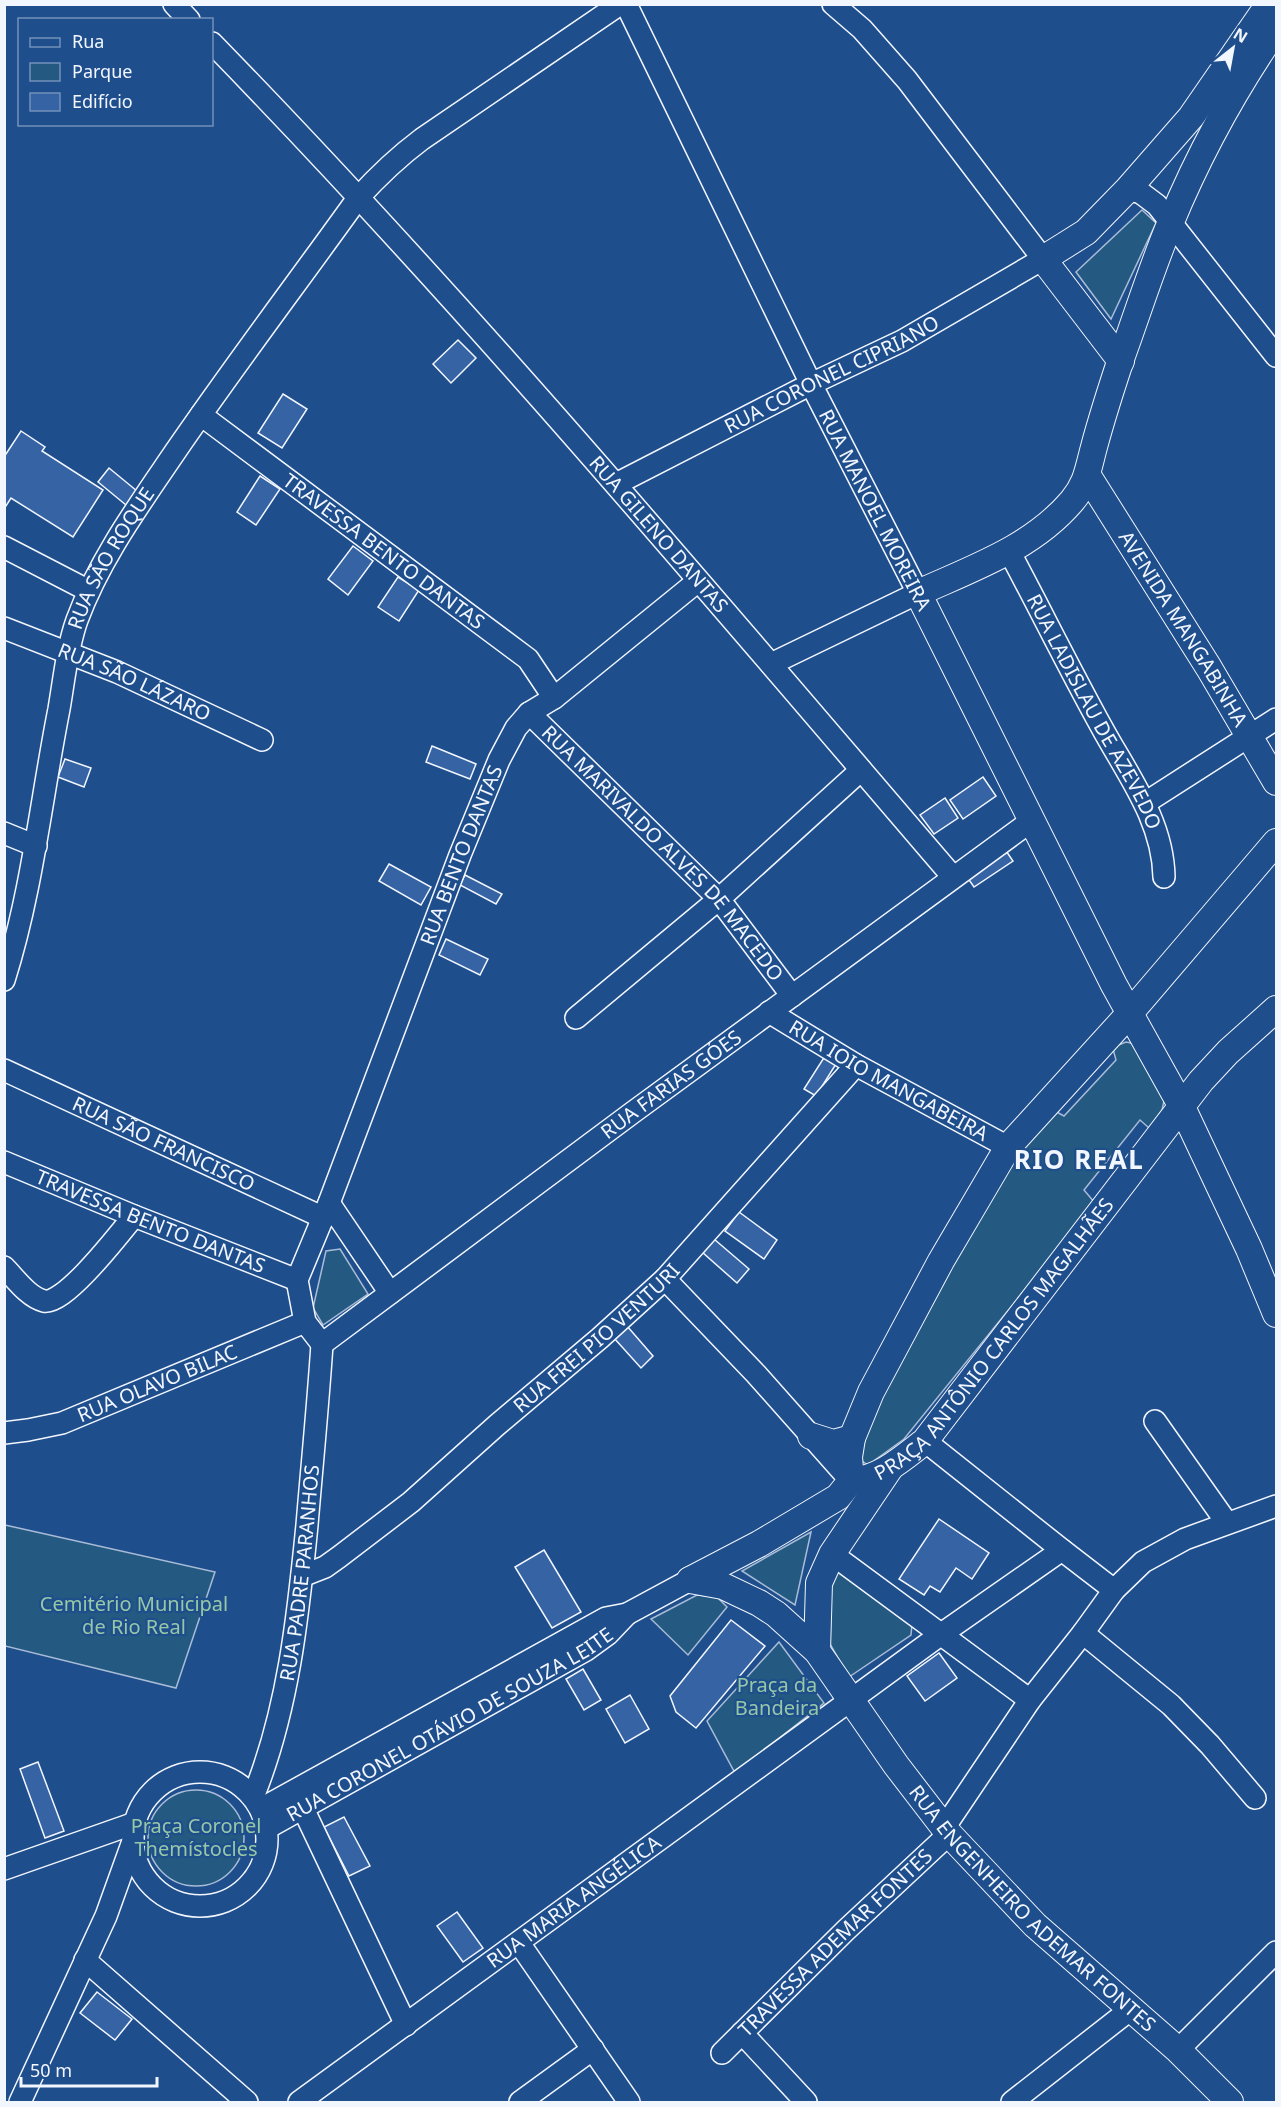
<svg xmlns="http://www.w3.org/2000/svg" width="1281" height="2107" font-family="'Noto Sans',sans-serif">
  <style>
    .green { fill: #245a82; stroke: #a8bbd7; stroke-width: 1.5 }
    .building { fill: #3563a3; stroke: #f2f6ff; stroke-width: 1.5 }
    .lines { fill: none; stroke-linecap: round; stroke-linejoin: round }
    .minor-casing { stroke: #f2f6ff; stroke-width: 24 }
    .major-casing { stroke: #f2f6ff; stroke-width: 28 }
    .minor { stroke: #1f4e8c; stroke-width: 21 }
    .major { stroke: #1f4e8c; stroke-width: 26 }
    .labels { text-anchor: middle; stroke-width: 4.5; stroke-linejoin: round; paint-order: stroke }
    .street-label { font-size: 20px; fill: #f2f6ff; stroke: #1f4e8c }
    .park-label { font-size: 20px; fill: #97c8a6; stroke: #1f4e8c }
    .district-label { font-size: 26px; font-weight: bold; letter-spacing: 1.5px; fill: #f2f6ff; stroke: #1f4e8c }
  </style>
  <rect width="100%" height="100%" fill="#1f4e8c"/>
  <g class="green">
    <polygon points="1142,210 1156,223 1111,319 1076,272"/>
    <polygon points="1126,1042 1136,1044 1164,1101 1162,1110 1149,1128 1140,1120 1084,1190 1095,1203 904,1439 868,1465 859,1459 879,1391 1012,1156 1053,1110 1064,1116 1116,1060 1113,1049 1116,1046"/>
    <polygon points="340,1249 368,1294 323,1325 313,1308 326,1251"/>
    <polygon points="5,1525 215,1572 176,1688 5,1646"/>
    <polygon points="811,1532 795,1605 742,1571"/>
    <polygon points="837,1570 912,1624 911,1635 849,1677 829,1642 828,1578"/>
    <polygon points="697,1595 717,1597 727,1607 688,1655 651,1619"/>
    <polygon points="779,1642 824,1703 735,1773 707,1721"/>
    <circle cx="196" cy="1838" r="48"/>
  </g>
  <g class="building">
    <polygon points="458,340 476,358 451,383 433,364"/>
    <polygon points="283,394 307,409 282,448 258,433"/>
    <polygon points="21,431 45,447 42,451 103,490 73,537 11,498 4,509 4,457"/>
    <polygon points="109,468 137,491 126,505 98,482"/>
    <polygon points="260,476 280,489 256,525 237,512"/>
    <polygon points="353,546 373,561 348,595 328,579"/>
    <polygon points="398,577 419,590 399,621 378,607"/>
    <polygon points="432,746 476,764 470,779 426,762"/>
    <polygon points="65,759 91,768 84,787 58,777"/>
    <polygon points="983,777 996,796 963,819 950,800"/>
    <polygon points="945,798 958,818 934,834 920,815"/>
    <polygon points="1004,848 1013,861 974,887 965,874"/>
    <polygon points="389,864 431,887 421,905 379,881"/>
    <polygon points="465,875 502,894 496,904 460,885"/>
    <polygon points="446,939 488,959 480,975 439,955"/>
    <polygon points="825,1056 836,1064 816,1096 804,1089"/>
    <polygon points="739,1212 777,1240 764,1259 725,1231"/>
    <polygon points="714,1239 749,1269 737,1283 702,1252"/>
    <polygon points="627,1326 653,1356 641,1368 614,1338"/>
    <polygon points="939,1519 989,1553 972,1579 956,1568 940,1592 930,1586 924,1595 899,1579"/>
    <polygon points="544,1550 581,1612 552,1628 515,1567"/>
    <polygon points="731,1620 765,1646 696,1728 676,1712 670,1696"/>
    <polygon points="939,1653 957,1678 925,1701 907,1676"/>
    <polygon points="583,1669 601,1700 584,1710 566,1679"/>
    <polygon points="630,1695 649,1729 625,1743 606,1709"/>
    <polygon points="38,1762 64,1831 45,1838 20,1769"/>
    <polygon points="344,1817 370,1866 349,1876 324,1827"/>
    <polygon points="457,1912 483,1948 463,1962 437,1926"/>
    <polygon points="97,1992 132,2019 115,2040 80,2013"/>
  </g>
  <g class="lines">
    <defs>
      <g id="minor">
        <polyline points="174,4 189,20"/>
        <polyline points="626,4 811,384 918,593 771,664"/>
        <path id="s1" d="M212 43C471 309 711 595 953 877"/>
        <polyline points="1128,189 1141,193 1157,205 1276,356"/>
        <path id="s2" d="M201 415 528 659 554 698"/>
        <path id="s3" d="M616 484 811 384 902 341 1043 259 907 80 862 29 833 4"/>
        <polyline points="4,547 89,591"/>
        <path id="s4" d="M1009 551C1040 609 1069 668 1101 726 1127 774 1163 820 1164 877"/>
        <path id="s5" d="M4 628 117 672 262 740"/>
        <path id="s6" d="M529 713 719 899 792 996"/>
        <polyline points="1145,803 1276,719"/>
        <polyline points="4,833 36,846"/>
        <path id="s7" d="M4 980C32 892 41 800 59 709 64 680 67 648 77 620 99 560 139 505 175 452 234 366 297 283 358 198 378 176 398 157 422 139L620 4"/>
        <path id="s8" d="M769 1012 856 1065 1008 1147"/>
        <polyline points="576,1018 719,899 861,770"/>
        <path id="s9" d="M4 1070 324 1218"/>
        <path id="s10" d="M4 1162 134 1216 297 1280"/>
        <polyline points="329,1203 390,1293"/>
        <path d="M4 1267C15 1278 28 1297 44 1301 64 1306 120 1233 134 1216"/>
        <polyline points="665,1279 756,1374 851,1481"/>
        <path id="s11" d="M322 1344 305 1322 297 1280 329 1203 460 855 499 760 516 728 529 713 554 698 698 581"/>
        <path id="s12" d="M322 1344 632 1113 1031 821"/>
        <polyline points="1155,1421 1227,1523"/>
        <path id="s13" d="M4 1433 28 1430 62 1423 305 1322"/>
        <polyline points="925,1441 1062,1550 1114,1590"/>
        <polyline points="832,1554 1030,1700"/>
        <path id="s14" d="M302 1576 325 1567 339 1557 411 1502 497 1425 600 1338 665 1279 856 1065"/>
        <polyline points="1083,1633 1171,1705 1210,1745 1255,1798"/>
        <circle cx="200" cy="1839" r="67"/>
        <path id="s15" d="M253 1797C288 1711 298 1617 307 1525 312 1465 318 1405 322 1344"/>
        <polyline points="298,1798 406,2025"/>
        <polyline points="261,1809 606,1618 627,1614 690,1580"/>
        <path id="s16" d="M267 1828 586 1650 608 1634 627 1614"/>
        <polyline points="944,1828 1030,1700 1083,1633 1114,1590 1143,1562 1185,1539 1276,1506"/>
        <polyline points="4,1869 135,1823"/>
        <polyline points="519,1943 629,2102"/>
        <polyline points="85,1960 247,2102"/>
        <polyline points="742,2033 806,2102"/>
        <polyline points="1178,2050 1276,1952"/>
        <path id="s17" d="M722 2053 846 1930 949 1834"/>
        <polyline points="20,2102 106,1916 133,1841"/>
        <path id="s18" d="M299 2102 940 1635 1062 1550"/>
        <polyline points="520,2102 593,2049"/>
        <polyline points="1012,2102 1131,2009"/>
      </g>
      <g id="major">
        <path d="M1276 29C1234 90 1198 156 1170 224 1152 267 1138 312 1122 356 1112 386 1102 417 1094 447 1088 469 1087 483 1072 501 1032 548 973 568 918 593L1114 985 1182 1107 1249 1249 1276 1314"/>
        <polyline points="1121,361 1043,259 1086,232 1128,189 1191,117 1269,4"/>
        <path id="s19" d="M1088 476 1209 668 1276 782"/>
        <polyline points="811,1436 833,1443 852,1438"/>
        <polyline points="851,1481 849,1457 852,1438 871,1392 941,1261 1008,1147 1130,1013 1276,842"/>
        <path id="s20" d="M851 1481C880 1479 903 1458 925 1441L1201 1081 1228 1052 1276 1009"/>
        <path id="s21" d="M690 1580 723 1586 759 1603 776 1614 817 1651 896 1765 949 1834 1035 1925 1178 2050 1230 2102"/>
        <polyline points="690,1580 759,1544 838,1497 851,1481"/>
        <polyline points="817,1651 819,1583 832,1554 890,1468"/>
      </g>
    </defs>
    <use href="#minor" class="minor-casing"/>
    <use href="#major" class="major-casing"/>
    <use href="#minor" class="minor"/>
    <use href="#major" class="major"/>
  </g>
  <g class="labels">
    <g class="street-label">
      <text dy="7" stroke="none"><textPath href="#s3" startOffset="242">RUA CORONEL CIPRIANO</textPath></text>
      <text transform="translate(875 510) rotate(63)" y="7">RUA MANOEL MOREIRA</text>
      <text dy="7" stroke="none"><textPath href="#s1" startOffset="664">RUA GILENO DANTAS</textPath></text>
      <text dy="7" stroke="none"><textPath href="#s2" startOffset="228">TRAVESSA BENTO DANTAS</textPath></text>
      <text dy="7" stroke="none"><textPath href="#s7" startOffset="438">RUA SÃO ROQUE</textPath></text>
      <text dy="7" stroke="none"><textPath href="#s19" startOffset="180">AVENIDA MANGABINHA</textPath></text>
      <text dy="7" stroke="none"><textPath href="#s5" startOffset="141">RUA SÃO LÁZARO</textPath></text>
      <text dy="7" stroke="none"><textPath href="#s4" startOffset="182">RUA LADISLAU DE AZEVEDO</textPath></text>
      <text dy="7" stroke="none"><textPath href="#s6" startOffset="194">RUA MARIVALDO ALVES DE MACEDO</textPath></text>
      <text dy="7" stroke="none"><textPath href="#s11" startOffset="526">RUA BENTO DANTAS</textPath></text>
      <text dy="7" stroke="none"><textPath href="#s8" startOffset="138">RUA IOIO MANGABEIRA</textPath></text>
      <text dy="7" stroke="none"><textPath href="#s12" startOffset="435">RUA FARIAS GÓES</textPath></text>
      <text dy="7" stroke="none"><textPath href="#s9" startOffset="176">RUA SÃO FRANCISCO</textPath></text>
      <text dy="7" stroke="none"><textPath href="#s10" startOffset="158">TRAVESSA BENTO DANTAS</textPath></text>
      <text dy="7" stroke="none"><textPath href="#s20" startOffset="207">PRAÇA ANTÔNIO CARLOS MAGALHÃES</textPath></text>
      <text dy="7" stroke="none"><textPath href="#s14" startOffset="380">RUA FREI PIO VENTURI</textPath></text>
      <text dy="7" stroke="none"><textPath href="#s13" startOffset="162">RUA OLAVO BILAC</textPath></text>
      <text dy="7" stroke="none"><textPath href="#s15" startOffset="230">RUA PADRE PARANHOS</textPath></text>
      <text dy="7" stroke="none"><textPath href="#s16" startOffset="210">RUA CORONEL OTÁVIO DE SOUZA LEITE</textPath></text>
      <text dy="7" stroke="none"><textPath href="#s18" startOffset="340">RUA MARIA ANGÉLICA</textPath></text>
      <text dy="7" stroke="none"><textPath href="#s21" startOffset="486">RUA ENGENHEIRO ADEMAR FONTES</textPath></text>
      <text dy="7" stroke="none"><textPath href="#s17" startOffset="158">TRAVESSA ADEMAR FONTES</textPath></text>
    </g>
    <g class="park-label">
      <text x="134" y="1611">Cemitério Municipal<tspan x="134" dy="23">de Rio Real</tspan></text>
      <text x="777" y="1692">Praça da<tspan x="777" dy="23">Bandeira</tspan></text>
      <text x="196" y="1833">Praça Coronel<tspan x="196" dy="23">Themístocles</tspan></text>
    </g>
    <g class="district-label">
      <text x="1079" y="1169">RIO REAL</text>
    </g>
  </g>
  <rect width="1281" height="2107" fill="none" stroke="#f2f6ff" stroke-width="12"/>
  <rect x="18" y="18" width="195" height="108" fill="#1f4e8c" stroke="#7391ba" stroke-width="1.5"/>
  <rect x="30" y="38" width="30" height="9" fill="#1f4e8c" stroke="#7391ba" stroke-width="1.5"/>
  <text x="72" y="48" font-size="18" fill="#f2f6ff">Rua</text>
  <rect x="30" y="63" width="30" height="18" fill="#245a82" stroke="#7391ba" stroke-width="1.5"/>
  <text x="72" y="78" font-size="18" fill="#f2f6ff">Parque</text>
  <rect x="30" y="93" width="30" height="18" fill="#3563a3" stroke="#7391ba" stroke-width="1.5"/>
  <text x="72" y="108" font-size="18" fill="#f2f6ff">Edifício</text>
  <g transform="translate(1233 48) rotate(31)" stroke="#1f4e8c" stroke-width="4.5" paint-order="stroke">
  <path d="M0-4.5L10 22L0 15L-10 22Z" fill="#f2f6ff"/>
  <text y="-9" font-size="16" font-weight="bold" text-anchor="middle" fill="#f2f6ff">N</text>
  </g>
  <path d="M21 2077v9h136v-9" fill="none" stroke="#f2f6ff" stroke-width="3"/>
  <text x="30" y="2077" font-size="18" fill="#f2f6ff" stroke="#1f4e8c" stroke-width="4.5" paint-order="stroke">50 m</text>
</svg>
